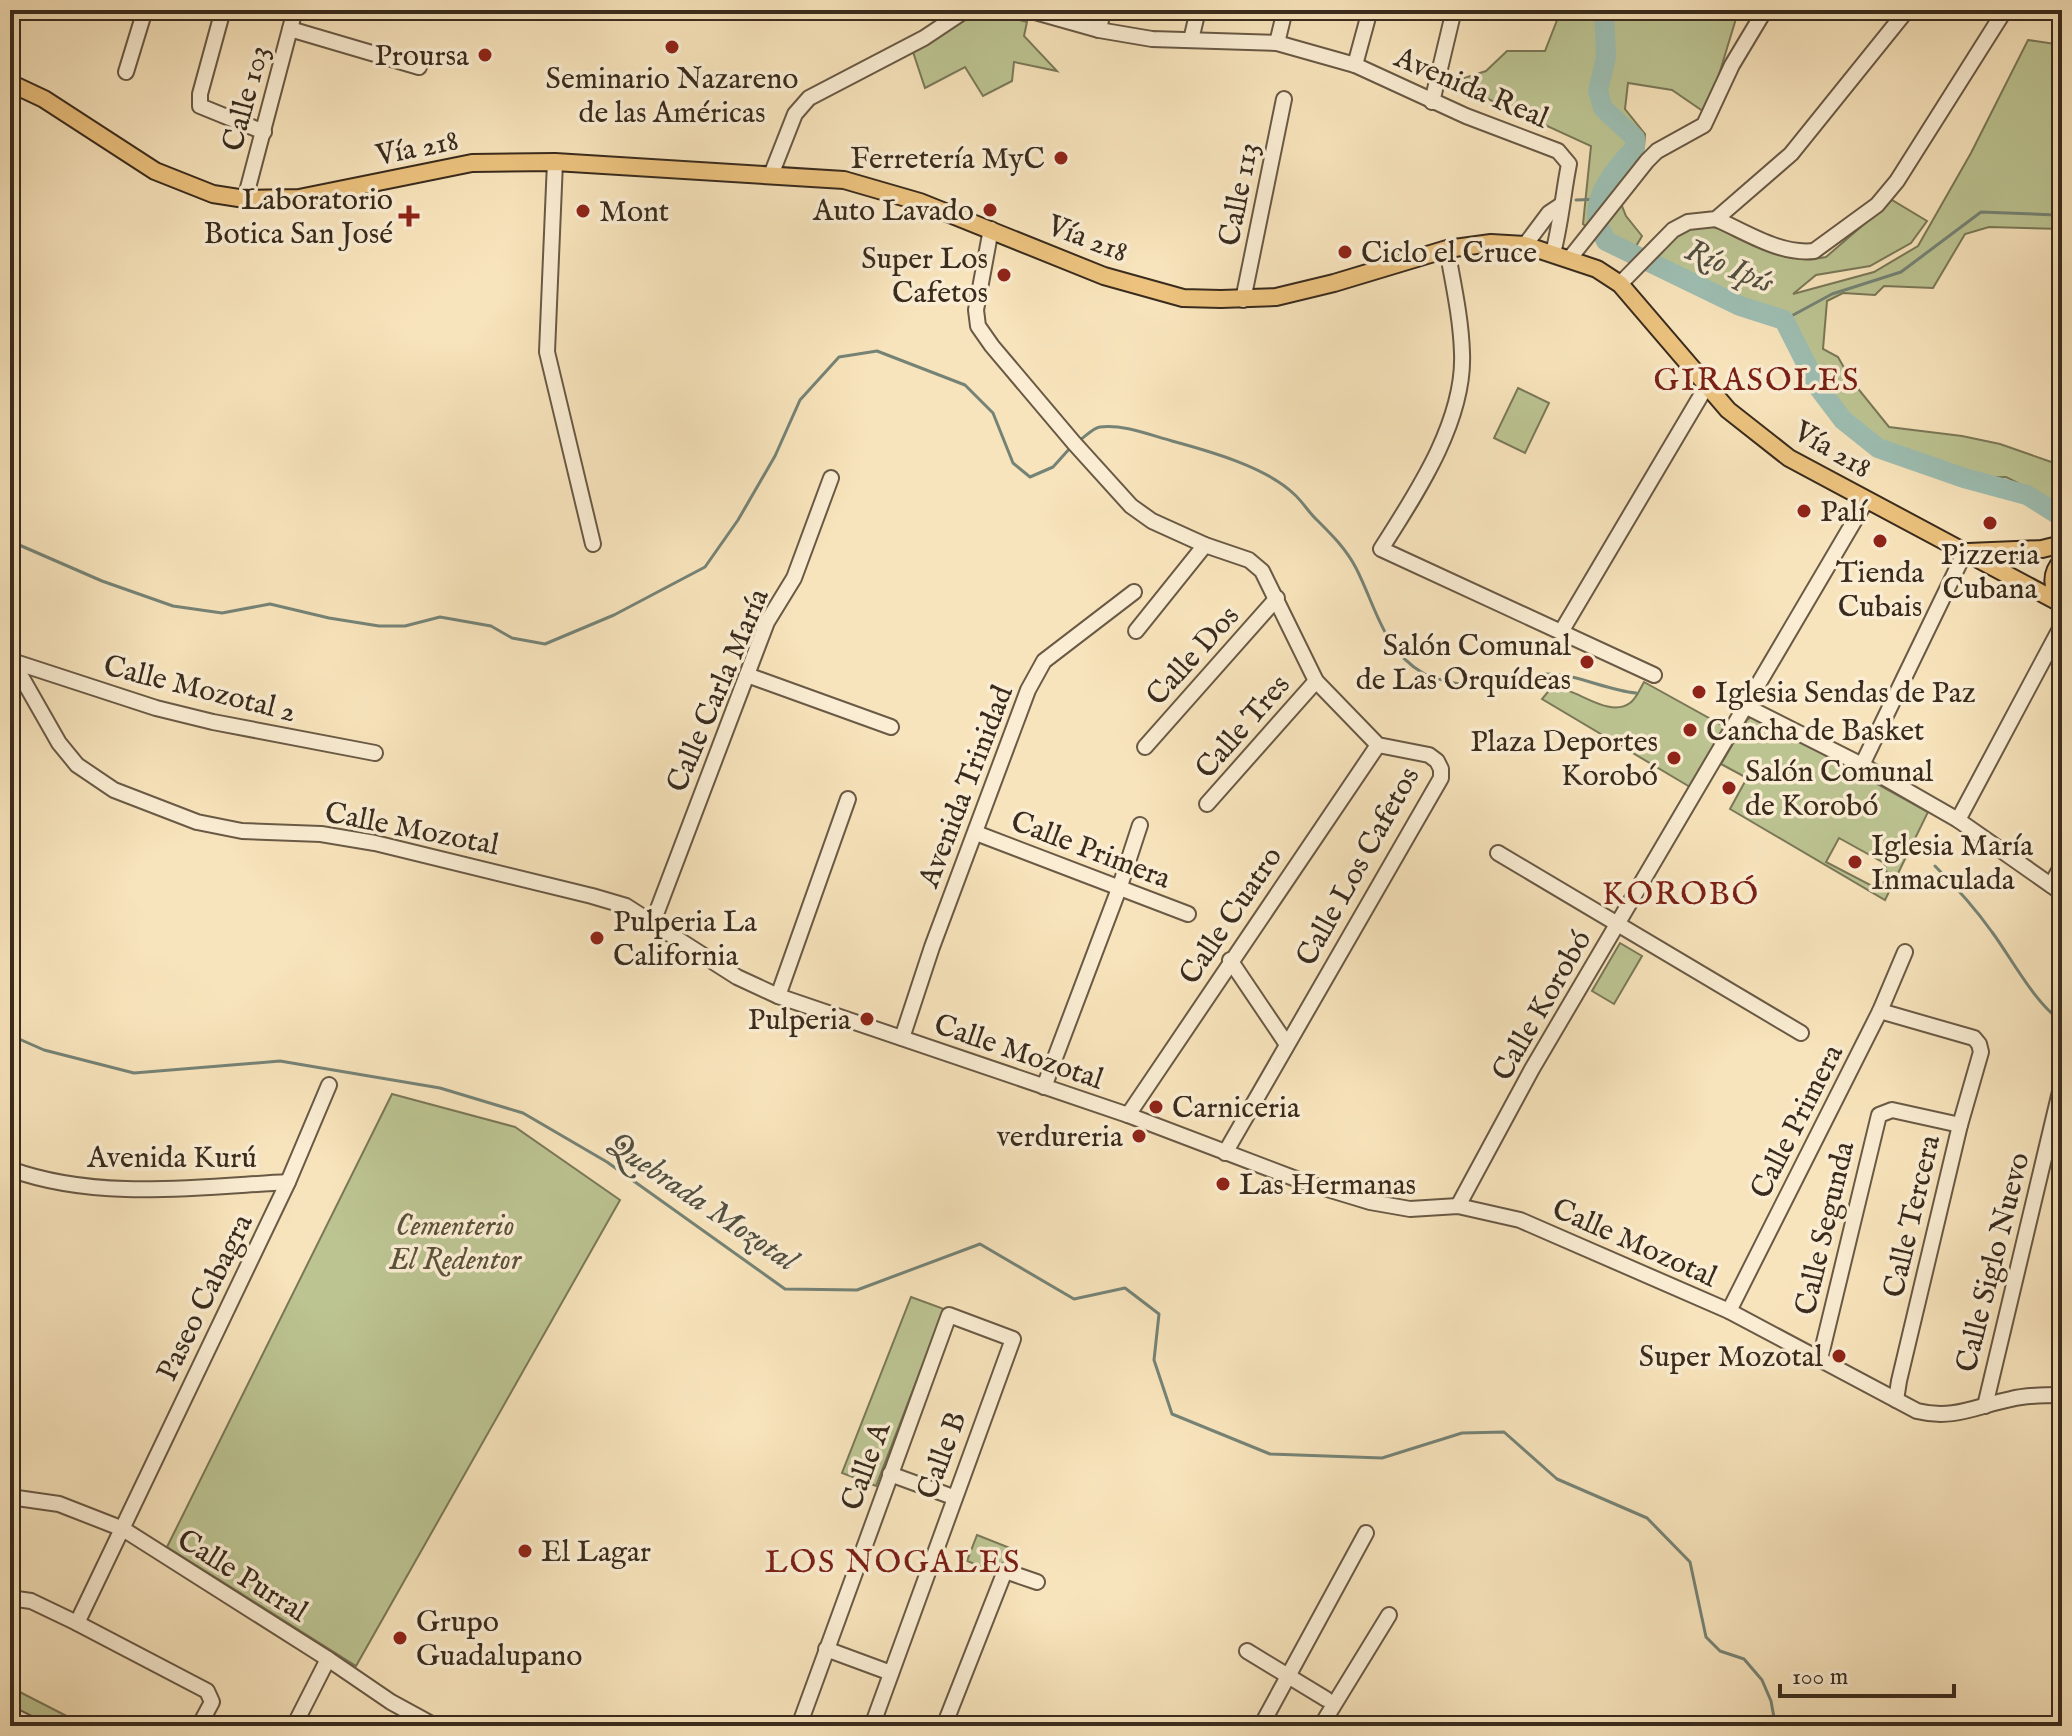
<svg xmlns="http://www.w3.org/2000/svg" width="2072" height="1736" font-family="'IM FELL English',serif">
  <style>
    .green { fill: #bcc492; stroke: #7a7858; stroke-width: 2; fill-rule: evenodd }
    .lines { fill: none; stroke-linecap: round; stroke-linejoin: round }
    .stream { stroke: #758376; stroke-width: 3 }
    .river { stroke: #9dbeb2; stroke-width: 20 }
    .minor-casing { stroke: #695945; stroke-width: 18 }
    .major-casing { stroke: #392b1d; stroke-width: 20 }
    .minor { stroke: #faedd3; stroke-width: 14 }
    .major { stroke: #ecc27e; stroke-width: 16 }
    .poi-dot { fill: #8f2418; stroke: #faedd3; stroke-width: 3 }
    .labels { text-anchor: middle; stroke-width: 7; stroke-linejoin: round; paint-order: stroke }
    .poi-label { font-size: 30px; fill: #392b1d; stroke: #faedd3; text-anchor: start }
    .street-label { font-size: 30px; fill: #392b1d; stroke: #faedd3 }
    .park-label { font-size: 30px; font-style: italic; fill: #5a513a; stroke: #faedd3 }
    .water-label { font-size: 32px; font-style: italic; fill: #525042; stroke: #faedd3 }
    .neighbourhood-label { font-size: 32px; letter-spacing: 2px; fill: #7a1f14; stroke: #faedd3 }
  </style>
  <rect width="100%" height="100%" fill="#f8e4bc"/>
  <filter id="stains"><feTurbulence type="fractalNoise" baseFrequency=".0025" numOctaves="4"/><feColorMatrix values="0 0 0 0 .2 0 0 0 0 .09 0 0 0 0 .02 0 0 0 .5 -.17"/></filter>
  <radialGradient id="worn" r=".72"><stop offset=".6" stop-color="#630" stop-opacity="0"/><stop offset="1" stop-color="#630" stop-opacity=".3"/></radialGradient>
  <g class="green">
    <polygon points="976,10 999,10 999,14 1027,22 1024,36 1057,71 1014,62 1012,81 983,96 965,67 925,88 913,52"/>
    <polygon points="1561,10 1738,12 1707,114 1672,90 1628,83 1625,109 1645,134 1644,147 1618,196 1626,216 1642,236 1628,260 1583,224 1591,146 1486,98 1458,80 1486,71 1507,51 1545,51"/>
    <path d="M2028 40 2062 45V229L1989 227 1965 234 1933 288 1884 286 1875 295 1843 293 1827 301 1823 349 1838 357 1851 380 1889 427 1962 436 2000 444 2057 464 2062 467V509L2042 495 2006 477 1964 478 1878 448 1843 420 1818 387 1805 352 1777 323 1747 315 1678 279 1646 269 1655 260 1652 258C1663 249 1674 236 1686 229 1712 215 1757 248 1782 255 1796 259 1812 260 1826 257L1892 200 1927 221 1911 243 1870 266 1816 275 1793 294 1874 272 1918 246 1971 153Z"/>
    <polygon points="1518,388 1549,403 1525,453 1494,438"/>
    <path d="M1644 682 1725 727 1690 787 1542 699 1552 687C1576 687 1608 719 1630 703 1636 699 1640 689 1644 682Z"/>
    <path d="M1751 717H1756L1928 812 1885 900 1730 809 1747 778 1721 764 1747 720ZM1839 838 1884 863 1889 880 1872 886 1826 862Z"/>
    <polygon points="1620,943 1642,956 1614,1004 1592,991"/>
    <polygon points="392,1094 515,1127 620,1200 356,1666 167,1547"/>
    <polygon points="911,1297 944,1309 876,1486 842,1473"/>
    <polygon points="977,1535 1010,1548 1000,1574 967,1561"/>
    <polygon points="10,1687 86,1726 50,1726 10,1706"/>
  </g>
  <g class="lines">
    <g class="stream">
      <polyline points="1576,200 1601,199"/>
      <polyline points="1784,320 1832,294 1901,272 1981,212 2056,215 2062,212"/>
      <path d="M1080 440C1086 436 1093 428 1100 427 1123 424 1150 435 1172 441 1209 451 1266 467 1294 494 1303 502 1309 513 1318 521 1333 536 1346 549 1356 568 1376 607 1383 650 1423 673 1436 681 1485 690 1500 688 1516 686 1530 674 1547 674 1577 674 1606 690 1636 693"/>
      <polyline points="10,541 102,581 173,606 222,613 270,604 329,618 379,626 405,626 440,617 491,626 512,638 545,644 614,615 705,567 738,520 775,456 800,400 839,357 877,351 965,385 993,413 1013,463 1030,477 1053,467 1071,447"/>
      <path d="M1935 866C1956 887 1975 908 1992 932 2010 956 2037 1007 2062 1021"/>
      <polyline points="10,1035 44,1050 134,1073 280,1061 440,1088 523,1113 607,1162 785,1289 857,1290 980,1244 1074,1299 1125,1288 1159,1314 1154,1360 1172,1414 1270,1454 1382,1458 1462,1433 1504,1432 1557,1479 1647,1518 1690,1562 1706,1637 1720,1651 1744,1659 1762,1680 1771,1701 1775,1723 1773,1726"/>
    </g>
    <path class="river" d="M1604 10 1606 57 1598 91 1603 108 1635 138V148C1617 166 1592 195 1598 223 1599 229 1604 236 1606 241L1740 306 1784 320 1818 387 1843 420 1878 448 1964 478 2027 495 2062 517"/>
    <defs>
      <g id="minor">
        <polyline points="223,10 200,94 200,106 264,132"/>
        <path d="M1028 10 1099 30 1152 39 1277 43 1355 65 1466 116 1558 151 1569 164C1563 194 1561 223 1553 253"/>
        <polyline points="290,29 419,67"/>
        <polyline points="1099,30 1103,10"/>
        <polyline points="1191,40 1198,10"/>
        <polyline points="1277,43 1285,10"/>
        <polyline points="1355,65 1370,10"/>
        <polyline points="126,72 145,10"/>
        <polyline points="1432,102 1454,10"/>
        <polyline points="555,162 547,352 593,544"/>
        <polyline points="771,175 795,114 809,98 924,38 966,10"/>
        <polyline points="245,199 295,10"/>
        <path d="M1716 219C1746 232 1780 255 1814 251L1877 205 1897 181 2005 10"/>
        <polyline points="991,229 976,310 978,326 992,346 1074,443 1131,506 1152,521 1205,545 1249,560 1262,571 1316,681 1378,745 1429,755 1437,761 1441,769 1441,778 1225,1153"/>
        <polyline points="1525,245 1549,213 1561,205"/>
        <path d="M1447 249C1453 283 1461 318 1462 353 1465 421 1416 494 1381 549L1654 675"/>
        <polyline points="1570,258 1647,161 1657,151 1704,125 1732,65 1765,10"/>
        <polyline points="1620,284 1673,230 1688,222 1716,219 1791,154 1907,10"/>
        <polyline points="1243,300 1284,99"/>
        <polyline points="1136,631 1205,545"/>
        <polyline points="1561,632 1706,387"/>
        <path d="M10 657 59 743 77 765 114 790 197 822 242 831 321 834 375 843 592 896 626 906 737 977 778 996 1128 1115 1304 1182 1370 1202 1410 1209 1458 1206 1520 1220 1729 1311 1917 1411C1954 1420 1976 1406 2011 1399 2027 1395 2045 1395 2062 1395"/>
        <polyline points="15,662 156,708 213,722 375,753"/>
        <polyline points="747,675 891,727"/>
        <polyline points="1747,707 1862,765 1958,820 2062,893"/>
        <polyline points="1145,747 1277,598"/>
        <polyline points="1862,765 1965,552"/>
        <polyline points="1207,804 1316,681"/>
        <polyline points="1958,820 2062,625"/>
        <polyline points="976,833 1188,914"/>
        <polyline points="1498,853 1801,1033"/>
        <polyline points="2051,885 2062,865"/>
        <polyline points="653,922 767,622 794,578 831,478"/>
        <polyline points="1230,960 1286,1043"/>
        <polyline points="778,996 848,799"/>
        <polyline points="1880,1011 1974,1038 1979,1044 1981,1052 1960,1125 1899,1381 1896,1400"/>
        <polyline points="902,1038 932,947 1028,690 1044,661 1134,592"/>
        <polyline points="1044,1087 1120,886 1140,825"/>
        <polyline points="1128,1115 1378,745"/>
        <path d="M10 1169C97 1201 198 1187 288 1182"/>
        <polyline points="1458,1206 1532,1069 1866,501"/>
        <polyline points="1729,1311 1880,1011 1905,952"/>
        <polyline points="1820,1359 1879,1115 1892,1110 1960,1125"/>
        <polyline points="1985,1406 2062,1083"/>
        <polyline points="890,1474 953,1497"/>
        <polyline points="10,1497 59,1504 123,1529 328,1659 391,1702 435,1726"/>
        <polyline points="10,1598 31,1601 77,1623 207,1691 212,1702 199,1726"/>
        <polyline points="77,1623 288,1182 329,1085"/>
        <polyline points="826,1649 891,1673"/>
        <polyline points="1247,1651 1326,1699"/>
        <polyline points="10,1714 34,1726"/>
        <polyline points="294,1726 328,1659"/>
        <polyline points="799,1726 949,1315 1013,1339 872,1726"/>
        <polyline points="944,1726 1005,1571 1037,1582"/>
        <polyline points="1261,1726 1366,1533"/>
        <polyline points="1321,1726 1389,1615"/>
      </g>
      <g id="major">
        <polyline points="10,83 44,99 155,171 213,194 245,199 299,198 472,163 555,162 844,180 920,202 1104,276 1183,298 1221,299 1276,297 1334,283 1447,249 1491,243 1525,245 1597,269 1620,284 1728,410 1789,458 2062,604"/>
        <polyline points="1968,552 2042,549 2062,544"/>
        <path d="M2062 561C2050 573 2051 589 2062 602"/>
      </g>
    </defs>
    <use href="#minor" class="minor-casing"/>
    <use href="#major" class="major-casing"/>
    <use href="#minor" class="minor"/>
    <use href="#major" class="major"/>
  </g>
  <g class="poi-dot">
    <circle cx="672" cy="47" r="8"/>
    <circle cx="485" cy="55" r="8"/>
    <circle cx="1061" cy="158" r="8"/>
    <circle cx="990" cy="210" r="8"/>
    <circle cx="583" cy="211" r="8"/>
    <path d="M405 204h8v8h8v8h-8v8h-8v-8h-8v-8h8z"/>
    <circle cx="1345" cy="252" r="8"/>
    <circle cx="1004" cy="275" r="8"/>
    <circle cx="1804" cy="511" r="8"/>
    <circle cx="1990" cy="523" r="8"/>
    <circle cx="1880" cy="541" r="8"/>
    <circle cx="1587" cy="662" r="8"/>
    <circle cx="1699" cy="692" r="8"/>
    <circle cx="1690" cy="730" r="8"/>
    <circle cx="1674" cy="758" r="8"/>
    <circle cx="1729" cy="788" r="8"/>
    <circle cx="1855" cy="862" r="8"/>
    <circle cx="597" cy="938" r="8"/>
    <circle cx="867" cy="1019" r="8"/>
    <circle cx="1156" cy="1107" r="8"/>
    <circle cx="1139" cy="1136" r="8"/>
    <circle cx="1223" cy="1184" r="8"/>
    <circle cx="1839" cy="1356" r="8"/>
    <circle cx="525" cy="1551" r="8"/>
    <circle cx="400" cy="1638" r="8"/>
  </g>
  <g class="labels">
    <g class="poi-label">
      <text x="469" y="65" text-anchor="end">Proursa</text>
      <text x="672" y="88" text-anchor="middle">Seminario Nazareno<tspan x="672" dy="34">de las Américas</tspan></text>
      <text x="1045" y="168" text-anchor="end">Ferretería MyC</text>
      <text x="393" y="209" text-anchor="end">Laboratorio<tspan x="393" dy="34">Botica San José</tspan></text>
      <text x="974" y="220" text-anchor="end">Auto Lavado</text>
      <text x="599" y="221">Mont</text>
      <text x="1361" y="262">Ciclo el Cruce</text>
      <text x="988" y="268" text-anchor="end">Super Los<tspan x="988" dy="34">Cafetos</tspan></text>
      <text x="1820" y="521">Palí</text>
      <text x="1990" y="564" text-anchor="middle">Pizzeria<tspan x="1990" dy="34">Cubana</tspan></text>
      <text x="1880" y="582" text-anchor="middle">Tienda<tspan x="1880" dy="34">Cubais</tspan></text>
      <text x="1571" y="655" text-anchor="end">Salón Comunal<tspan x="1571" dy="34">de Las Orquídeas</tspan></text>
      <text x="1715" y="702">Iglesia Sendas de Paz</text>
      <text x="1706" y="740">Cancha de Basket</text>
      <text x="1658" y="751" text-anchor="end">Plaza Deportes<tspan x="1658" dy="34">Korobó</tspan></text>
      <text x="1745" y="781">Salón Comunal<tspan x="1745" dy="34">de Korobó</tspan></text>
      <text x="1871" y="855">Iglesia María<tspan x="1871" dy="34">Inmaculada</tspan></text>
      <text x="613" y="931">Pulperia La<tspan x="613" dy="34">California</tspan></text>
      <text x="851" y="1029" text-anchor="end">Pulperia</text>
      <text x="1172" y="1117">Carniceria</text>
      <text x="1123" y="1146" text-anchor="end">verdureria</text>
      <text x="1239" y="1194">Las Hermanas</text>
      <text x="1823" y="1366" text-anchor="end">Super Mozotal</text>
      <text x="541" y="1561">El Lagar</text>
      <text x="416" y="1631">Grupo<tspan x="416" dy="34">Guadalupano</tspan></text>
    </g>
    <g class="street-label">
      <text transform="translate(1472 87) rotate(23)" y="10">Avenida Real</text>
      <text transform="translate(245 98) rotate(-75)" y="10">Calle 103</text>
      <text transform="translate(417 147) rotate(-11)" y="10">Vía 218</text>
      <text transform="translate(1238 194) rotate(-79)" y="10">Calle 113</text>
      <text transform="translate(1088 238) rotate(21)" y="10">Vía 218</text>
      <text transform="translate(1833 449) rotate(30)" y="10">Vía 218</text>
      <text transform="translate(1192 655) rotate(-48)" y="10">Calle Dos</text>
      <text transform="translate(200 688) rotate(14)" y="10">Calle Mozotal 2</text>
      <text transform="translate(717 690) rotate(-67)" y="10">Calle Carla María</text>
      <text transform="translate(1242 726) rotate(-49)" y="10">Calle Tres</text>
      <text transform="translate(965 786) rotate(-69)" y="10">Avenida Trinidad</text>
      <text transform="translate(412 828) rotate(11)" y="10">Calle Mozotal</text>
      <text transform="translate(1091 849) rotate(21)" y="10">Calle Primera</text>
      <text transform="translate(1357 866) rotate(-61)" y="10">Calle Los Cafetos</text>
      <text transform="translate(1230 915) rotate(-56)" y="10">Calle Cuatro</text>
      <text transform="translate(1541 1005) rotate(-60)" y="10">Calle Korobó</text>
      <text transform="translate(1019 1051) rotate(19)" y="10">Calle Mozotal</text>
      <text transform="translate(1796 1121) rotate(-63)" y="10">Calle Primera</text>
      <text x="172" y="1167">Avenida Kurú</text>
      <text transform="translate(1911 1216) rotate(-77)" y="10">Calle Tercera</text>
      <text transform="translate(1824 1228) rotate(-77)" y="10">Calle Segunda</text>
      <text transform="translate(1635 1242) rotate(24)" y="10">Calle Mozotal</text>
      <text transform="translate(1992 1262) rotate(-76)" y="10">Calle Siglo Nuevo</text>
      <text transform="translate(204 1297) rotate(-64)" y="10">Paseo Cabagra</text>
      <text transform="translate(941 1455) rotate(-70)" y="10">Calle B</text>
      <text transform="translate(865 1466) rotate(-70)" y="10">Calle A</text>
      <text transform="translate(243 1575) rotate(32)" y="10">Calle Purral</text>
    </g>
    <g class="park-label">
      <text x="455" y="1235">Cementerio<tspan x="455" dy="34">El Redentor</tspan></text>
    </g>
    <g class="water-label">
      <text transform="translate(1730 265) rotate(23)" y="11">Río Ipís</text>
      <text transform="translate(703 1201) rotate(34)" y="11">Quebrada Mozotal</text>
    </g>
    <g class="neighbourhood-label">
      <text x="1757" y="390">GIRASOLES</text>
      <text x="1681" y="904">KOROBÓ</text>
      <text x="893" y="1572">LOS NOGALES</text>
    </g>
  </g>
  <rect width="2072" height="1736" fill="none" stroke="#f8e4bc" stroke-width="40"/>
  <rect x="12" y="12" width="2048" height="1712" fill="none" stroke="#392b1d" stroke-width="4"/>
  <rect x="20" y="20" width="2032" height="1696" fill="none" stroke="#392b1d" stroke-width="2"/>
  <path d="M1780 1684v12h174v-12" fill="none" stroke="#392b1d" stroke-width="4"/>
  <text x="1792" y="1684" font-size="24" fill="#392b1d" stroke="#faedd3" stroke-width="6" paint-order="stroke">100 m</text>
  <rect width="100%" height="100%" filter="url(#stains)"/>
  <rect width="100%" height="100%" fill="url(#worn)"/>
</svg>
